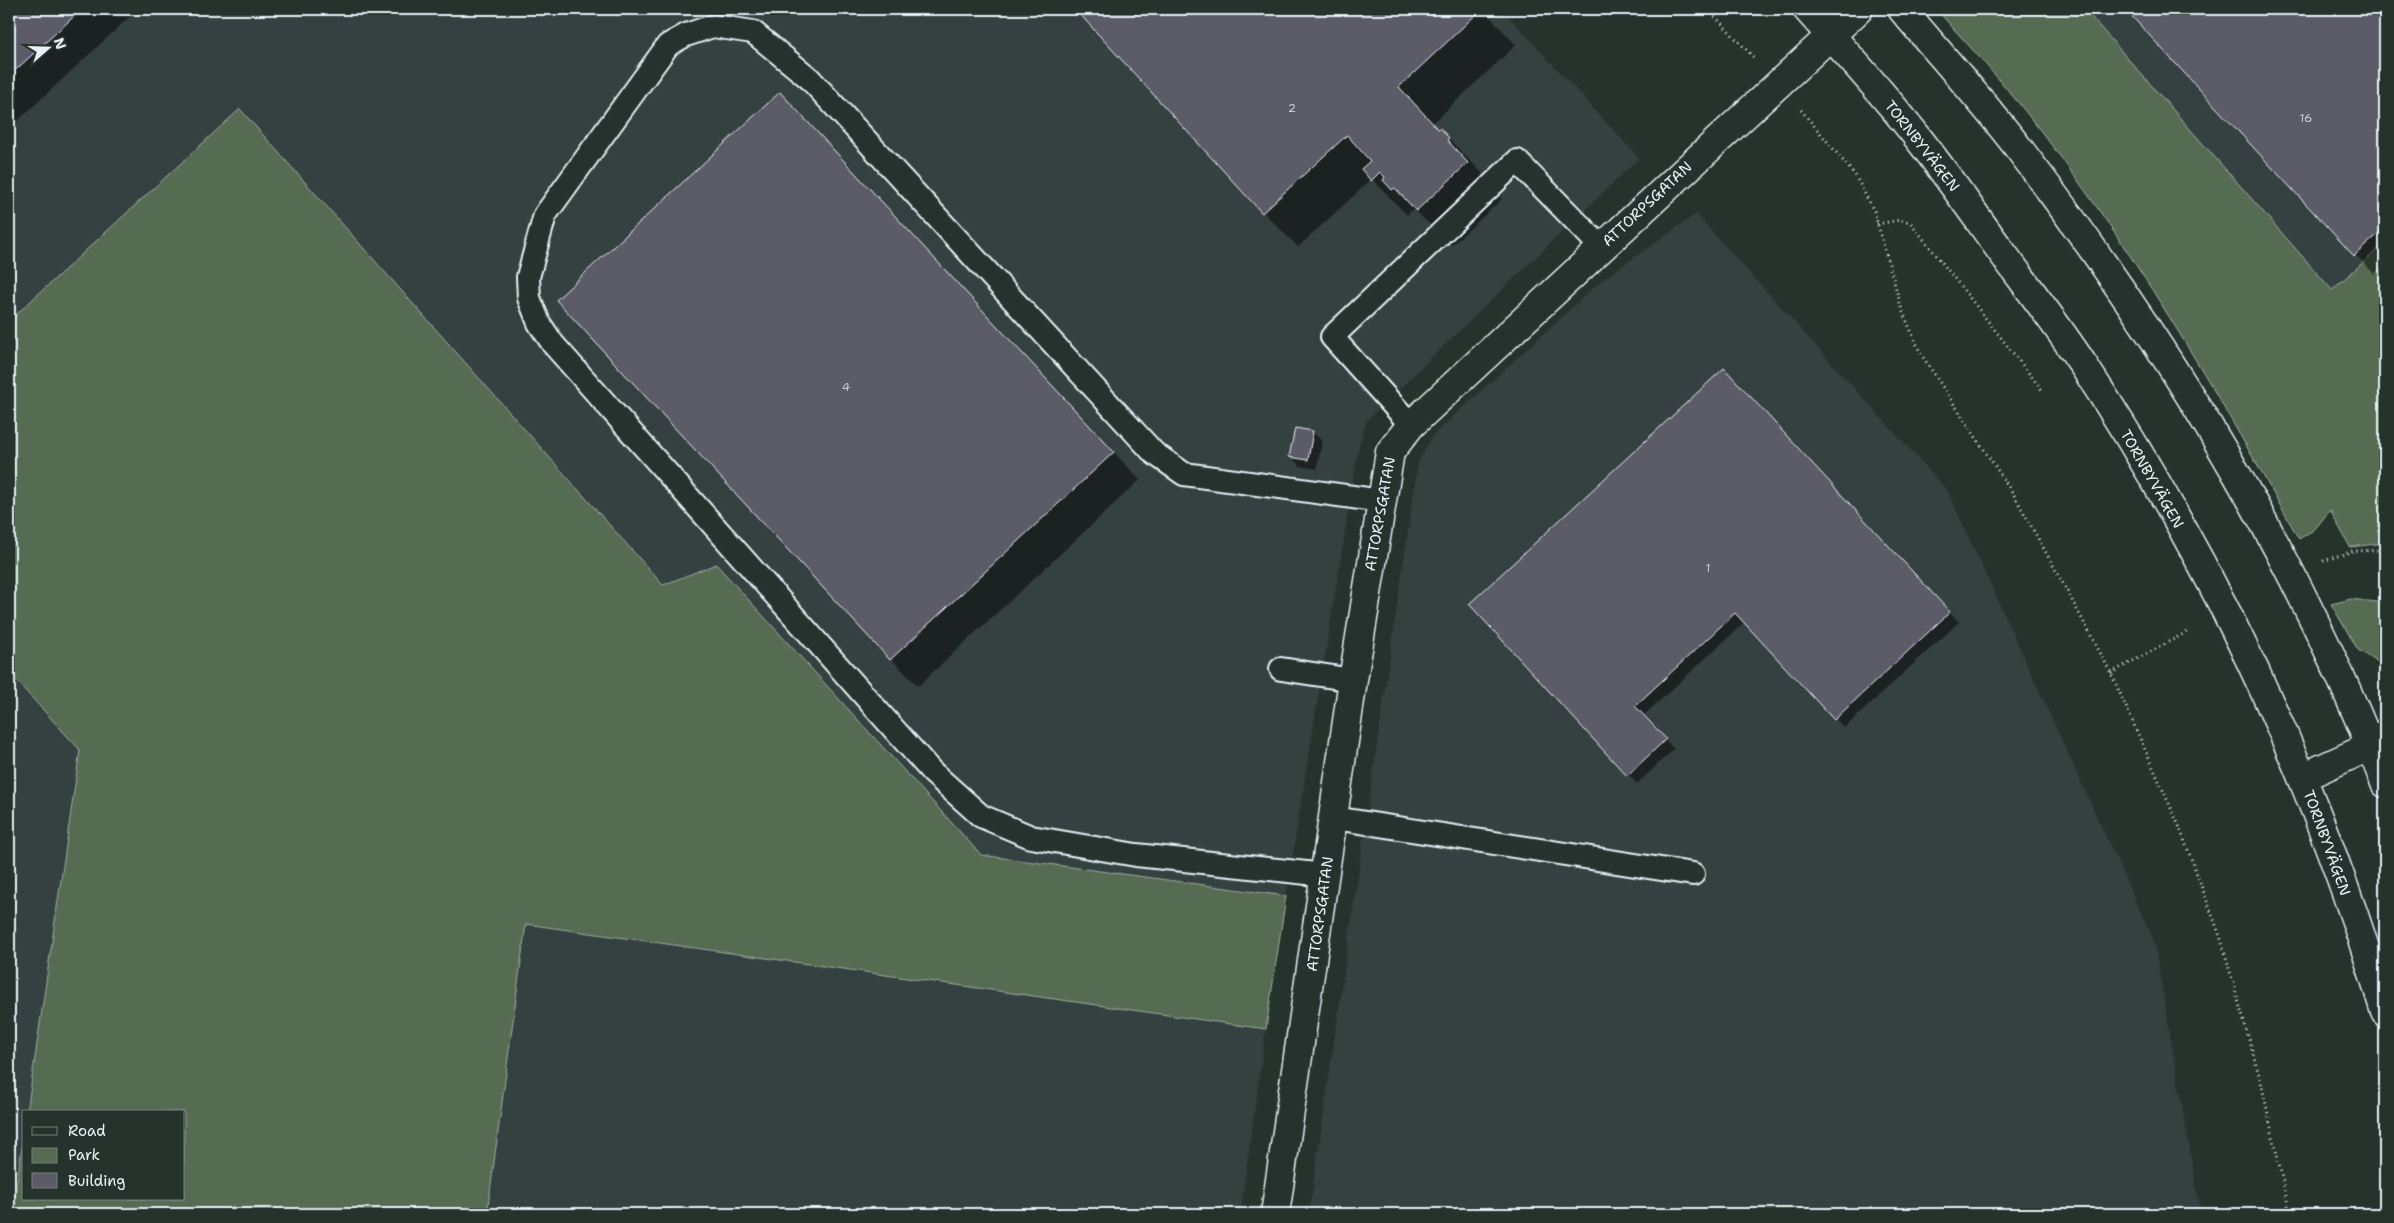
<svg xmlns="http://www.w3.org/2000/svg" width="2394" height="1223" font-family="'Shantell Sans',sans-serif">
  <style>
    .built { fill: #363f3f }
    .green { fill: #556c52; stroke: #9eaea5 }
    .shadow { fill: #0007 }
    .building { fill: #5c5c68; stroke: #e8f1f8 }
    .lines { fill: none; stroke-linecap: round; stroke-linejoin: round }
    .service-casing { stroke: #e8f1f8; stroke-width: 26 }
    .minor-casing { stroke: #e8f1f8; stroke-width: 31 }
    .tertiary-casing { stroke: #e8f1f8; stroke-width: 31 }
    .secondary-casing { stroke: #e8f1f8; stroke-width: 31 }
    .path { stroke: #e8f1f8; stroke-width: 3; stroke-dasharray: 1 4; stroke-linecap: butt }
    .service { stroke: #26332d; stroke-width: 22 }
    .minor { stroke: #26332d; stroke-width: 28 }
    .tertiary { stroke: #26332d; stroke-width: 28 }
    .secondary { stroke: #26332d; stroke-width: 28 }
    .labels { text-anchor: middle; stroke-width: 4.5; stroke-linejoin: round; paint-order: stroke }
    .number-label { font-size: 12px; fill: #c5ccd4 }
    .street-label { font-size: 15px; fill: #e8f1f8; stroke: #26332d }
  </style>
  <rect width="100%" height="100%" fill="#26332d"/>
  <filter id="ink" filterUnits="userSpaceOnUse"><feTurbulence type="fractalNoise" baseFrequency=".02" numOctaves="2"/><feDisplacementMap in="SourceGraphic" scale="10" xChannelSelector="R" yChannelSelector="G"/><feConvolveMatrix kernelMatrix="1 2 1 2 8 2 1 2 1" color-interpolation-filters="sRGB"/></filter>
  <g filter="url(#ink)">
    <g class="built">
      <polygon points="9,9 1502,9 1639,158 1367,420 1359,445 1286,896 981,855 716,564 664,585 240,109 9,321"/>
      <polygon points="2084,9 2385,9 2385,243 2332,291"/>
      <polygon points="1696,214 1947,490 2154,941 2201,1214 1309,1214 1418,462 1433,435 1602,280"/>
      <polygon points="9,673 80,750 27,1112 24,1112 24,1134 12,1214 9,1214"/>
      <polygon points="525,924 1266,1029 1240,1214 487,1214"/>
    </g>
    <g class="green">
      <path d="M1936 9H2084L2332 290 2385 243V543L2350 547 2330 510 2315 529 2299 539C2215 389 2129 240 2021 106 1994 72 1964 41 1936 9Z"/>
      <polygon points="240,109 663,585 716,564 981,855 1286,896 1266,1029 526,924 487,1214 12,1214 24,1134 24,1199 184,1199 184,1112 27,1112 80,750 9,673 9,321"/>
      <polygon points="2351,599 2385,603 2385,666 2358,650 2331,604"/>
    </g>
    <g class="shadow">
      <polygon points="9,9 138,9 9,129"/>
      <polygon points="1076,9 1483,9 1516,45 1433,123 1483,174 1481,175 1502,199 1452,245 1413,209 1407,215 1372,179 1298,247 1263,212"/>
      <polygon points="2127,9 2385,9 2385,263 2374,274"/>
      <polygon points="780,94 1140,480 918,686 891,659"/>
      <polygon points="1733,379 1959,622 1844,728 1745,622 1643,716 1674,749 1637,784 1470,604"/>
      <polygon points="1312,432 1322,441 1317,469 1300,466 1291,457"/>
    </g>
    <g class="building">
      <polygon points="9,9 82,9 9,76"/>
      <polygon points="1075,9 1482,9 1399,87 1438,129 1440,128 1449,138 1447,140 1468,163 1416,211 1395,188 1392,190 1383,180 1385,177 1380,172 1371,181 1361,169 1370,161 1347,135 1262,213"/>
      <polygon points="2125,9 2385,9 2385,228 2354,256"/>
      <polygon points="780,92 1114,452 890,660 556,300"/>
      <polygon points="1724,368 1950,612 1834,720 1735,613 1635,706 1666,739 1627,776 1469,604"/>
      <polygon points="1295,428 1313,431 1308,460 1289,457"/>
      <polygon points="665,1209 699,1214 664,1214"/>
    </g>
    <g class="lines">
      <defs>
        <g id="service">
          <polyline points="1411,425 1332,337 1517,161 1601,247"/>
          <polyline points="1281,669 1353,680"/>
          <polyline points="1334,818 1693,874"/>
          <polyline points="1326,875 1136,855 1031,837 981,816 932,772 553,344 539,323 529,298 528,277 545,215 668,45 686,35 713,26 753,32 809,78 1154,453 1184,474 1382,501"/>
        </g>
        <polyline id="minor" points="1275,1214 1353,680 1390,452 1411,425 1859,9"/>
        <polyline id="tertiary" points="2303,777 2371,746 2385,734"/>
        <g id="secondary">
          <path d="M1807 9C1846 53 1886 96 1922 143 1949 178 1975 215 2001 251 2029 289 2058 326 2084 366 2215 565 2317 784 2385 1012"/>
          <path d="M1902 9C1941 56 1983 101 2020 150 2168 344 2297 555 2385 783"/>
        </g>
      </defs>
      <use href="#service" class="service-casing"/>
      <use href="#minor" class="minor-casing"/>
      <use href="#tertiary" class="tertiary-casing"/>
      <use href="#secondary" class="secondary-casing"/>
      <g class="path">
        <polyline points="1708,9 1755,59"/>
        <polyline points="1801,110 1855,175 1874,211 1902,310 1921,354 2014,495 2065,587 2111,673 2179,826 2220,936 2261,1082 2290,1214"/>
        <polyline points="1877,224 1900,220 1911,223 2042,390"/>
        <polyline points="2323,561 2353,551 2385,550"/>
        <polyline points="2111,673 2187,632"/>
      </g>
      <use href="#service" class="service"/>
      <use href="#minor" class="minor"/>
      <use href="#tertiary" class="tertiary"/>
      <use href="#secondary" class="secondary"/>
    </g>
  </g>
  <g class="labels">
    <g class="number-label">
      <text x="1292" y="112">2</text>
      <text x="2306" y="122">16</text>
      <text x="846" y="391">4</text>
      <text x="1708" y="572">1</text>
    </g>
    <g class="street-label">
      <text transform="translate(1922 146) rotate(52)" y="5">TORNBYVÄGEN</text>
      <text transform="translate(1647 204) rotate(-43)" y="5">ATTORPSGATAN</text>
      <text transform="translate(2152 479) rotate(60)" y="5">TORNBYVÄGEN</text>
      <text transform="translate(1380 514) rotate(-80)" y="5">ATTORPSGATAN</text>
      <text transform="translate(2327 843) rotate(70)" y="5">TORNBYVÄGEN</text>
      <text transform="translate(1320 914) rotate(-82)" y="5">ATTORPSGATAN</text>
    </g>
  </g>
  <rect width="2394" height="1223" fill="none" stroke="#26332d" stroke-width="30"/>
  <rect x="15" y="15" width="2364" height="1193" fill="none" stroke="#e8f1f8" stroke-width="2" filter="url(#ink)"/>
  <rect x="22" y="1110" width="162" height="90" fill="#26332d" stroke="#747f7e"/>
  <rect x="32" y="1127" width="25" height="8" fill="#26332d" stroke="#747f7e"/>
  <text x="68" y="1136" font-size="15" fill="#e8f1f8">Road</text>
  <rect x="32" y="1148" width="25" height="15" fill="#556c52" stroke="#747f7e"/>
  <text x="68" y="1160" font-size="15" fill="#e8f1f8">Park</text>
  <rect x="32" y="1173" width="25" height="15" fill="#5c5c68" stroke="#747f7e"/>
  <text x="68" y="1186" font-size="15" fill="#e8f1f8">Building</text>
  <g transform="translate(48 48) rotate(70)" stroke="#26332d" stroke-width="4" paint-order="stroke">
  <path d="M0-4L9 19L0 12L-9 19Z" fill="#e8f1f8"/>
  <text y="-8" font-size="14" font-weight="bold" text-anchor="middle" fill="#e8f1f8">N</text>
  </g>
</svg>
